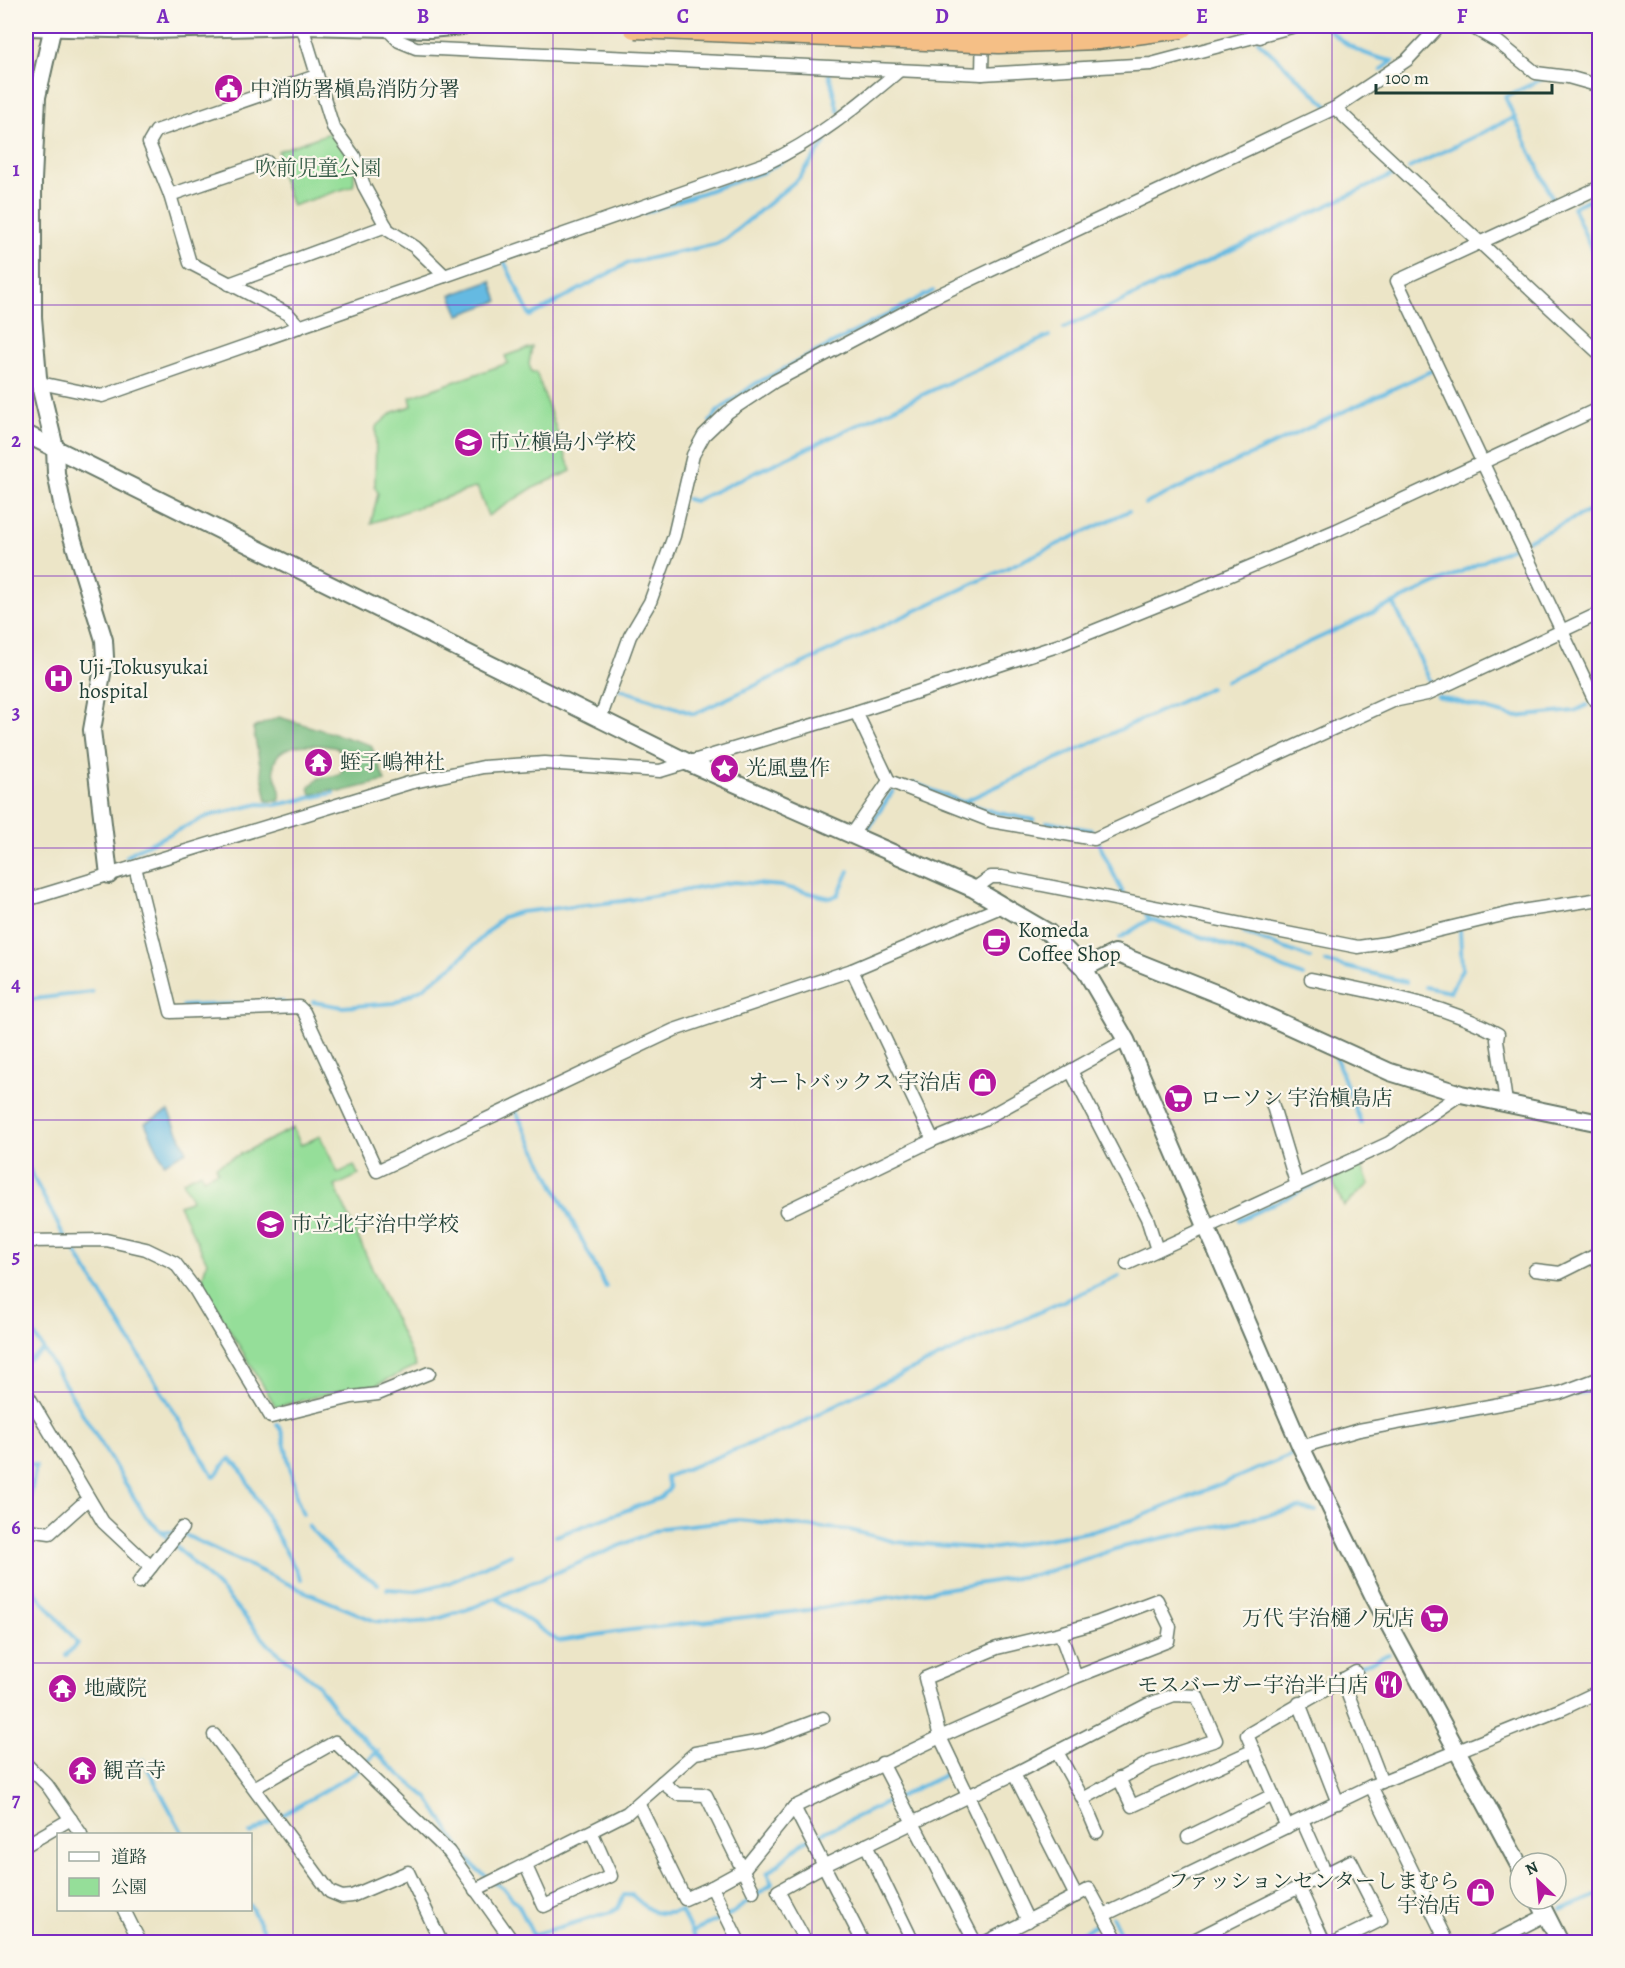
<svg xmlns="http://www.w3.org/2000/svg" width="1625" height="1968" font-family="Alegreya,'Noto Serif JP',serif">
  <style>
    .green { fill: #95de99; stroke: #5a8e66; stroke-width: 1.5 }
    .forest { fill: #78bd81; stroke: #4c7d5a; stroke-width: 1.5 }
    .water { fill: #65bae2; stroke: #427c8b; stroke-width: 1.5 }
    .lines { fill: none; stroke-linecap: round; stroke-linejoin: round }
    .stream { stroke: #65bae2; stroke-width: 4 }
    .minor-casing { stroke: #677867; stroke-width: 15 }
    .tertiary-casing { stroke: #677867; stroke-width: 20 }
    .minor { stroke: #fff; stroke-width: 12 }
    .tertiary { stroke: #fff; stroke-width: 16 }
    .motorway-bridge-casing { stroke: #677867; stroke-width: 27; stroke-linecap: butt }
    .motorway-bridge { stroke: #f5bf86; stroke-width: 24 }
    .grid { fill: none; stroke: #7b2cbf; stroke-width: 1.5; stroke-opacity: 0.55 }
    .labels { text-anchor: middle; stroke-width: 4.5; stroke-linejoin: round; paint-order: stroke }
    .poi-label { font-size: 21px; fill: #1f3d34; stroke: #fbf7ec; text-anchor: start }
    .park-label { font-size: 21px; fill: #375d48; stroke: #fbf7ec }
    .neatline { fill: none; stroke: #7b2cbf; stroke-width: 2 }
    .grid-label { font-size: 20px; text-anchor: middle; font-weight: bold; fill: #7b2cbf }
  </style>
  <rect width="100%" height="100%" fill="#fbf7ec"/>
  <filter id="ink" filterUnits="userSpaceOnUse"><feTurbulence type="fractalNoise" baseFrequency=".0167" numOctaves="2"/><feDisplacementMap in="SourceGraphic" scale="12" xChannelSelector="R" yChannelSelector="G"/><feConvolveMatrix kernelMatrix="1 2 1 2 8 2 1 2 1" color-interpolation-filters="sRGB"/></filter>
  <filter id="wash" filterUnits="userSpaceOnUse"><feTurbulence type="fractalNoise" baseFrequency=".008" numOctaves="4" result="noise"/><feDisplacementMap in="SourceGraphic" scale="24" xChannelSelector="R" yChannelSelector="G"/><feGaussianBlur stdDeviation="1.35" result="paint"/><feColorMatrix in="noise" values="0 0 0 0 0 0 0 0 0 0 0 0 0 0 0 0 0 1.4 0 .05"/><feComposite in="paint" operator="in"/></filter>
  <g filter="url(#wash)">
    <rect width="100%" height="100%" fill="#ece5c7"/>
    <g class="green">
      <path d="M333 132C345 149 359 165 353 186L292 206 280 172 285 170 278 151Z"/>
      <polygon points="532,347 529,364 532,373 536,372 571,471 531,489 488,516 477,487 371,523 378,493 375,487 376,427 393,412 412,406 410,397 508,363 505,356"/>
      <polygon points="293,1128 301,1145 320,1136 338,1173 354,1166 359,1175 335,1186 416,1366 376,1385 350,1388 276,1407 201,1283 207,1262 179,1205 192,1200 183,1181 201,1172 204,1178 218,1171 216,1166"/>
      <polygon points="1361,1164 1369,1184 1344,1206 1331,1178"/>
    </g>
    <path class="forest" d="M279 717 371 745 385 781 340 792 330 790 311 795 309 787 319 778 339 775 344 768V759L338 748C319 744 273 739 274 769 274 780 284 790 279 801H267L253 728Z"/>
    <g class="water">
      <polygon points="491,281 498,301 459,315 451,295"/>
      <polygon points="168,1111 187,1151 164,1163 145,1123"/>
    </g>
    <g class="lines">
      <g class="stream">
        <path d="M1326 27C1345 46 1367 57 1393 61L1381 70"/>
        <polyline points="1258,41 1329,107"/>
        <polyline points="829,74 838,111"/>
        <polyline points="1544,78 1505,97 1554,202"/>
        <polyline points="1409,168 1515,117"/>
        <polyline points="1592,198 1573,207 1600,269"/>
        <polyline points="643,213 763,172 832,133"/>
        <polyline points="504,261 530,316 628,263 716,244 726,239 798,179 825,143 825,138"/>
        <polyline points="1064,328 1395,174 1395,170"/>
        <polyline points="710,422 718,411 755,384 933,291"/>
        <polyline points="687,499 694,501 1049,336"/>
        <polyline points="1145,504 1433,370"/>
        <polyline points="1528,540 1600,506"/>
        <polyline points="666,541 676,502"/>
        <polyline points="1394,604 1431,683"/>
        <polyline points="1226,681 1512,548"/>
        <polyline points="620,689 694,714 1129,511"/>
        <polyline points="1437,696 1515,717 1575,711 1587,705"/>
        <polyline points="914,783 963,802 1210,688"/>
        <polyline points="963,802 994,812 1034,820"/>
        <polyline points="1047,822 1091,830 1095,836"/>
        <polyline points="867,830 893,791"/>
        <polyline points="1099,844 1123,893"/>
        <polyline points="126,857 136,850 208,816 259,804 276,805 333,793"/>
        <polyline points="1146,915 1150,919 1228,946 1303,976"/>
        <polyline points="1244,933 1310,958"/>
        <polyline points="1120,938 1150,919"/>
        <polyline points="1326,962 1406,982"/>
        <polyline points="1425,987 1450,992 1462,969 1460,930"/>
        <polyline points="26,1000 92,992"/>
        <polyline points="313,1002 343,1007 394,1003 423,988 455,964 503,917 520,912 623,901 734,882 781,886 830,898 838,895 849,871"/>
        <polyline points="183,1006 283,1002"/>
        <polyline points="1336,1058 1361,1123"/>
        <polyline points="515,1110 606,1287"/>
        <polyline points="26,1163 65,1238"/>
        <polyline points="1239,1220 1330,1177"/>
        <polyline points="70,1243 214,1477 229,1459 238,1465 301,1579"/>
        <path d="M26 1321 146 1517 225 1594 269 1645 317 1684 338 1713 391 1767 428 1798 466 1857 478 1870 505 1890 519 1906 533 1935 611 1912 618 1908 624 1895H632C651 1912 654 1917 681 1911L697 1942"/>
        <polyline points="26,1361 43,1350"/>
        <polyline points="1565,1397 1600,1388"/>
        <polyline points="277,1424 282,1432 297,1499 303,1514"/>
        <polyline points="1327,1445 1499,1410"/>
        <polyline points="26,1464 36,1465 26,1522"/>
        <polyline points="308,1526 337,1557 378,1584"/>
        <polyline points="162,1531 183,1534 301,1590 375,1621 403,1623 431,1621 474,1607 662,1528 737,1520 850,1530 896,1542 990,1549 1098,1530 1135,1519 1299,1452"/>
        <polyline points="556,1536 660,1498 670,1488 666,1477 798,1425 853,1396 1119,1276"/>
        <polyline points="26,1581 78,1643 66,1655"/>
        <polyline points="387,1589 415,1591 449,1583 511,1554"/>
        <polyline points="496,1598 558,1641 622,1631 808,1610 1040,1574 1122,1547 1299,1508 1316,1511"/>
        <polyline points="1356,1668 1389,1654"/>
        <polyline points="1281,1708 1333,1679"/>
        <polyline points="143,1760 183,1834"/>
        <polyline points="250,1834 355,1773 378,1751"/>
        <polyline points="250,1905 269,1942"/>
        <polyline points="1561,1910 1600,1894"/>
        <polyline points="1112,1917 1119,1931"/>
        <polyline points="691,1932 731,1914 772,1884 767,1874 803,1842 949,1773"/>
        <polyline points="533,1935 540,1942"/>
        <polyline points="1063,1942 1104,1921"/>
      </g>
    </g>
  </g>
  <g filter="url(#ink)">
    <g class="lines">
      <defs>
        <g id="minor">
          <polyline points="302,26 333,127 354,156 364,186 388,230 415,247 445,276"/>
          <polyline points="387,26 387,29 399,41 416,48 982,74 1151,64 1295,26"/>
          <polyline points="1249,26 1260,37"/>
          <polyline points="1470,26 1498,42 1536,73 1568,77 1600,86"/>
          <polyline points="982,74 983,26"/>
          <polyline points="1335,108 1600,354"/>
          <polyline points="1600,187 1397,281 1594,699 1600,699"/>
          <polyline points="170,195 267,162"/>
          <polyline points="229,284 386,226"/>
          <polyline points="300,327 288,314 190,263 170,195 149,143 156,131 316,76"/>
          <path d="M40 383 102 396 767 163C817 140 858 105 900 70"/>
          <polyline points="600,719 630,636 650,602 674,536 693,455 704,435 728,412 775,381 934,297 1335,108 1407,60 1439,26"/>
          <polyline points="889,781 991,821 1094,839 1393,701 1427,694 1600,613"/>
          <polyline points="851,836 889,781 856,712"/>
          <polyline points="135,867 171,1012 299,1007 304,1012 377,1171 674,1030 852,970 1003,906"/>
          <polyline points="974,889 991,877 1002,877 1358,947 1386,943 1515,912 1600,899"/>
          <polyline points="26,900 409,783 483,767 545,763 660,771 856,712 1057,646 1178,597 1337,530 1600,408"/>
          <polyline points="852,970 933,1140"/>
          <path d="M1311 979C1375 993 1440 1002 1498 1034L1497 1040 1506 1102"/>
          <polyline points="1071,1071 1147,1218 1157,1250"/>
          <polyline points="1272,1103 1297,1186"/>
          <polyline points="786,1211 933,1140 984,1119 1126,1040"/>
          <polyline points="26,1241 106,1240 146,1249 175,1263 194,1288 271,1417 352,1397 378,1394 429,1373"/>
          <polyline points="1127,1264 1389,1143 1461,1094"/>
          <polyline points="1535,1270 1560,1273 1600,1253"/>
          <polyline points="26,1392 103,1522 151,1567"/>
          <polyline points="1301,1447 1359,1430 1560,1393 1600,1378"/>
          <polyline points="29,1530 50,1533 88,1499"/>
          <polyline points="139,1582 182,1528"/>
          <polyline points="1060,1633 1096,1623 1157,1600 1170,1627 1168,1641 1076,1677 940,1737 925,1678 997,1648 1060,1633 1076,1677"/>
          <polyline points="1342,1679 1382,1782"/>
          <polyline points="1299,1703 1338,1803"/>
          <polyline points="214,1735 330,1892 342,1897 352,1896 408,1872 441,1942"/>
          <polyline points="1057,1752 1083,1799 1097,1832"/>
          <polyline points="882,1763 975,1942"/>
          <polyline points="26,1764 47,1785 81,1834"/>
          <polyline points="1014,1774 1076,1896"/>
          <polyline points="1119,1778 1132,1806 1254,1750"/>
          <polyline points="662,1782 677,1794 706,1795 753,1891"/>
          <polyline points="1371,1786 1444,1936 1433,1942"/>
          <polyline points="254,1788 335,1742 449,1852 513,1942"/>
          <polyline points="639,1805 685,1899 712,1887"/>
          <polyline points="794,1807 863,1942"/>
          <polyline points="1302,1820 1326,1874"/>
          <polyline points="1287,1827 1247,1735 1356,1672"/>
          <polyline points="1188,1837 1273,1795"/>
          <polyline points="26,1845 71,1819"/>
          <polyline points="866,1845 913,1942"/>
          <polyline points="526,1866 544,1906 611,1876 592,1833"/>
          <polyline points="1299,1887 1324,1942"/>
          <polyline points="475,1890 627,1813 695,1753 762,1741 823,1718"/>
          <polyline points="124,1910 140,1942"/>
          <polyline points="1104,1915 1371,1786 1562,1709 1600,1691"/>
          <polyline points="739,1942 712,1887 743,1870 794,1807 940,1737 1028,1921"/>
          <polyline points="806,1942 778,1891 823,1866 1014,1774 1147,1705 1174,1695 1197,1696 1216,1740 1150,1762 1083,1799"/>
          <polyline points="986,1942 1089,1889 1118,1942"/>
          <polyline points="1190,1942 1351,1861 1381,1920 1336,1942"/>
          <polyline points="1493,1942 1546,1915"/>
        </g>
        <g id="tertiary">
          <polyline points="53,26 37,97 33,180 33,317 38,377 55,448 56,473 63,508 104,640 105,657 92,730 109,875"/>
          <polyline points="26,27 152,30 302,26 430,29 462,26"/>
          <polyline points="26,434 689,763 974,889 1049,933 1084,968 1115,953 1225,997 1390,1072 1461,1094 1600,1123"/>
          <polyline points="1084,968 1126,1040 1301,1447 1374,1597 1520,1867"/>
          <polyline points="1538,1899 1560,1942"/>
        </g>
      </defs>
      <use href="#minor" class="minor-casing"/>
      <use href="#tertiary" class="tertiary-casing"/>
      <use href="#minor" class="minor"/>
      <use href="#tertiary" class="tertiary"/>
      <defs>
        <polyline id="motorway-bridge" points="635,26 999,41 1097,37 1181,26"/>
      </defs>
      <use href="#motorway-bridge" class="motorway-bridge-casing"/>
      <use href="#motorway-bridge" class="motorway-bridge"/>
    </g>
  </g>
  <path class="grid" d="M293 26V1942M553 26V1942M812 26V1942M1072 26V1942M1332 26V1942M26 305H1600M26 576H1600M26 848H1600M26 1120H1600M26 1392H1600M26 1663H1600"/>
  <defs>
    <symbol id="civic-disc" viewBox="-11 -11 22 22"><circle r="9.5" fill="#b5179e" stroke="#fbf7ec"/><path d="M-.6-6.5H3V-4.5H.6V-3L4-1V1h2V6H-6V1h2V-1L-.6-3ZM-1.2 2.5V6h2.4V2.5Z" fill="#fff"/></symbol>
    <symbol id="school-disc" viewBox="-11 -11 22 22"><circle r="9.5" fill="#b5179e" stroke="#fbf7ec"/><path d="M0-5L7-2L0 1L-7-2ZM-4 1L0 2.5L4 1V4Q0 6-4 4Z" fill="#fff"/></symbol>
    <symbol id="hospital-disc" viewBox="-11 -11 22 22"><circle r="9.5" fill="#b5179e" stroke="#fbf7ec"/><path d="M-5-5h3v3.5h4V-5h3V5h-3V1.5h-4V5h-3Z" fill="#fff"/></symbol>
    <symbol id="temple-disc" viewBox="-11 -11 22 22"><circle r="9.5" fill="#b5179e" stroke="#fbf7ec"/><path d="M0-6L5-2H3V0L6.5 2.5H4V6H1.5V3h-3V6H-4V2.5H-6.5L-3 0V-2H-5Z" fill="#fff"/></symbol>
    <symbol id="sight-disc" viewBox="-11 -11 22 22"><circle r="9.5" fill="#b5179e" stroke="#fbf7ec"/><path d="M0-6L1.8-2.2L6-1.7L2.9 1.2L3.7 5.4L0 3.3L-3.7 5.4L-2.9 1.2L-6-1.7L-1.8-2.2Z" fill="#fff"/></symbol>
    <symbol id="cafe-disc" viewBox="-11 -11 22 22"><circle r="9.5" fill="#b5179e" stroke="#fbf7ec"/><path d="M-5.5-4.5H6V0H3Q3 3.5 0 3.5H-2.5Q-5.5 3.5-5.5 0ZM3-3.2v2h1.7v-2ZM-6 4.5H4V6H-6Z" fill="#fff"/></symbol>
    <symbol id="shop-disc" viewBox="-11 -11 22 22"><circle r="9.5" fill="#b5179e" stroke="#fbf7ec"/><path d="M-5-2.5h2.3a2.7 3.5 0 0 1 5.4 0H5L5.5 6h-11ZM-1.5-2.5h3a1.5 2.3 0 0 0-3 0Z" fill="#fff"/></symbol>
    <symbol id="supermarket-disc" viewBox="-11 -11 22 22"><circle r="9.5" fill="#b5179e" stroke="#fbf7ec"/><path d="M-6-5.5h2.5l.6 2H6L4.5 2H-2.5L-4.4-4H-6ZM-1.5 3.2a1.3 1.3 0 1 0 .1 0ZM3 3.2a1.3 1.3 0 1 0 .1 0Z" fill="#fff"/></symbol>
    <symbol id="restaurant-disc" viewBox="-11 -11 22 22"><circle r="9.5" fill="#b5179e" stroke="#fbf7ec"/><path d="M-5-6h1v4h1v-4h1v4h1v-4h1v5L-1.5 .5V6h-2V.5L-5-1ZM5-6V6H3V1.5H1.5Q1.5-4 5-6Z" fill="#fff"/></symbol>
  </defs>
  <g fill-rule="evenodd">
    <use href="#civic-disc" x="212" y="72" width="33" height="33"/>
    <use href="#school-disc" x="452" y="426" width="33" height="33"/>
    <use href="#hospital-disc" x="42" y="662" width="33" height="33"/>
    <use href="#temple-disc" x="302" y="746" width="33" height="33"/>
    <use href="#sight-disc" x="708" y="752" width="33" height="33"/>
    <use href="#cafe-disc" x="980" y="926" width="33" height="33"/>
    <use href="#shop-disc" x="966" y="1066" width="33" height="33"/>
    <use href="#supermarket-disc" x="1162" y="1082" width="33" height="33"/>
    <use href="#school-disc" x="254" y="1208" width="33" height="33"/>
    <use href="#supermarket-disc" x="1418" y="1602" width="33" height="33"/>
    <use href="#restaurant-disc" x="1372" y="1668" width="33" height="33"/>
    <use href="#temple-disc" x="46" y="1672" width="33" height="33"/>
    <use href="#temple-disc" x="66" y="1754" width="33" height="33"/>
    <use href="#shop-disc" x="1464" y="1876" width="33" height="33"/>
  </g>
  <g class="labels">
    <g class="poi-label">
      <text x="250" y="96">中消防署槇島消防分署</text>
      <text x="489" y="449">市立槇島小学校</text>
      <text x="79" y="674">Uji-Tokusyukai<tspan x="79" dy="24">hospital</tspan></text>
      <text x="340" y="769">蛭子嶋神社</text>
      <text x="746" y="775">光風豊作</text>
      <text x="1018" y="937">Komeda<tspan x="1018" dy="24">Coffee Shop</tspan></text>
      <text x="961" y="1089" text-anchor="end">オートバックス 宇治店</text>
      <text x="1200" y="1105">ローソン 宇治槇島店</text>
      <text x="291" y="1231">市立北宇治中学校</text>
      <text x="1414" y="1625" text-anchor="end">万代 宇治樋ノ尻店</text>
      <text x="1368" y="1692" text-anchor="end">モスバーガー宇治半白店</text>
      <text x="84" y="1695">地蔵院</text>
      <text x="103" y="1777">観音寺</text>
      <text x="1460" y="1888" text-anchor="end">ファッションセンターしまむら<tspan x="1460" dy="24">宇治店</tspan></text>
    </g>
    <g class="park-label">
      <text x="318" y="175">吹前児童公園</text>
    </g>
  </g>
  <rect width="1625" height="1968" fill="none" stroke="#fbf7ec" stroke-width="66"/>
  <rect x="57" y="1833" width="195" height="78" fill="#fbf7ec" stroke="#a3ada2" stroke-width="1.5"/>
  <rect x="69" y="1852" width="30" height="9" fill="#ffffff" stroke="#a3ada2" stroke-width="1.5"/>
  <text x="111" y="1863" font-size="18" fill="#1f3d34">道路</text>
  <rect x="69" y="1878" width="30" height="18" fill="#95de99" stroke="#a3ada2" stroke-width="1.5"/>
  <text x="111" y="1893" font-size="18" fill="#1f3d34">公園</text>
  <g transform="translate(1538 1881) rotate(334)"><circle r="28" fill="#fbf7ec" stroke="#a3ada2" stroke-width="1.5"/>
  <path d="M0-4.5L10 22L0 15L-10 22Z" fill="#b5179e"/>
  <text y="-9" font-size="16" font-weight="bold" text-anchor="middle" fill="#1f3d34">N</text>
  </g>
  <path d="M1376 84v9h176v-9" fill="none" stroke="#1f3d34" stroke-width="3"/>
  <text x="1385" y="84" font-size="18" fill="#1f3d34" stroke="#fbf7ec" stroke-width="4.5" paint-order="stroke">100 m</text>
  <rect x="33" y="33" width="1559" height="1902" class="neatline"/>
  <g class="grid-label">
    <text x="163" y="23">A</text>
    <text x="423" y="23">B</text>
    <text x="683" y="23">C</text>
    <text x="942" y="23">D</text>
    <text x="1202" y="23">E</text>
    <text x="1462" y="23">F</text>
    <text x="16" y="176">1</text>
    <text x="16" y="447">2</text>
    <text x="16" y="719">3</text>
    <text x="16" y="991">4</text>
    <text x="16" y="1263">5</text>
    <text x="16" y="1534">6</text>
    <text x="16" y="1806">7</text>
  </g>
</svg>
